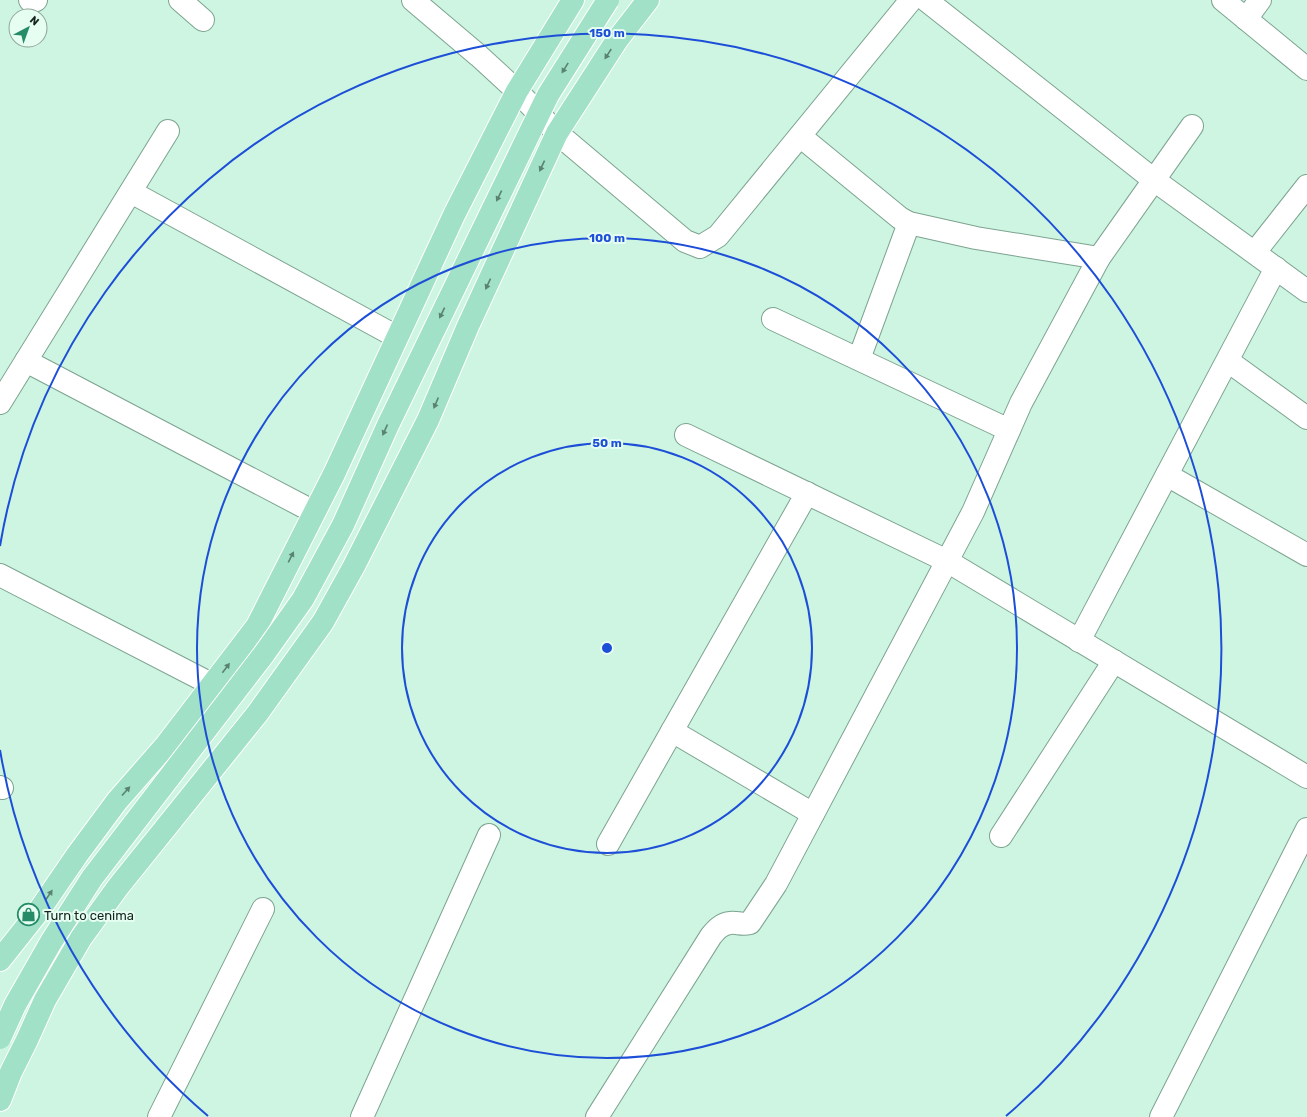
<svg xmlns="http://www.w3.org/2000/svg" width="1307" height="1117" font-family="Rubik,sans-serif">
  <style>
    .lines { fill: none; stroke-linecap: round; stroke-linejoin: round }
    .minor-casing { stroke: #7da391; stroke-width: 24 }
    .major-casing { stroke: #fff; stroke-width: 24 }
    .minor { stroke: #fff; stroke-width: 22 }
    .major { stroke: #a0e1c7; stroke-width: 22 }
    .major-bridge-casing { stroke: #fff; stroke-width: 24; stroke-linecap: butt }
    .major-bridge { stroke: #a0e1c7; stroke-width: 22 }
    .oneway { fill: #5a8272 }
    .ring { fill: none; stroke: #1d4ed8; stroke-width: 2 }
    .labels { text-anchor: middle; stroke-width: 4; stroke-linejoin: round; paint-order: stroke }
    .poi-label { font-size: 13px; fill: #14231c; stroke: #e6fef2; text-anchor: start }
    .centre { fill: #1d4ed8; stroke: #e6fef2; stroke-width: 2 }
    .ring-label { font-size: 12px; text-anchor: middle; font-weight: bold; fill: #1d4ed8; stroke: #e6fef2; stroke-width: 4; stroke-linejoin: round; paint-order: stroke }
  </style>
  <rect width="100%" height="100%" fill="#cdf5e1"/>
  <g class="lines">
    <defs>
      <g id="minor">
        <polyline points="30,0 34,1 36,0"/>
        <polyline points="180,0 203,20"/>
        <polyline points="413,0 479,56 517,91 557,133 685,241 700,247 718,236 911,0"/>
        <polyline points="926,0 1154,180 1307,291"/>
        <polyline points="1223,0 1307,69"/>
        <polyline points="1246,19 1260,0"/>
        <polyline points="800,136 900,218 909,223 976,238 1099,258"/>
        <polyline points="131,192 397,337"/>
        <polyline points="1255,252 1307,186"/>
        <polyline points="773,319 1009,430"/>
        <polyline points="859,359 909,223"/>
        <polyline points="26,361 314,512"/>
        <polyline points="1228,361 1307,418"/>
        <polyline points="0,403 168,131"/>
        <polyline points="686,435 947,561 1307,777"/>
        <polyline points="1167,475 1307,555"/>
        <polyline points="0,575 213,685"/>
        <polyline points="1079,641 1276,268"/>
        <polyline points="672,731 813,814"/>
        <polyline points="0,787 2,788"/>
        <polyline points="1001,836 1114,661"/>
        <polyline points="608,844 807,493"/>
        <polyline points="159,1117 263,909"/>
        <polyline points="362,1117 489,835"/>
        <path d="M597 1117 711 936C716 930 721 924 730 923 737 922 741 925 750 923L776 884 973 512 1021 403 1099 258 1192 126"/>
        <polyline points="1161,1117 1307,829"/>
      </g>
      <g id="major">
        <polyline points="0,960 38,912 77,855 117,801 166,745 257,626 334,474 454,215 517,91 573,0"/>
        <polyline points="0,1100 11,1072 27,1040 45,1000 81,938 118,887 257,714 323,622 354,566 428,420 468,326 557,133 617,40 648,0"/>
      </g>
    </defs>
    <use href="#minor" class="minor-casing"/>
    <use href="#major" class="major-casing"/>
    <use href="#minor" class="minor"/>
    <use href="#major" class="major"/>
    <defs>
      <polyline id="major-bridge" points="0,1038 15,1005 51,942 92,878 264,654 303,599 343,525 388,425 548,95 608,0"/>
    </defs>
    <use href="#major-bridge" class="major-bridge-casing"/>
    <use href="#major-bridge" class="major-bridge"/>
  </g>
  <defs><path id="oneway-solid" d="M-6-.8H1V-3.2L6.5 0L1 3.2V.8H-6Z"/></defs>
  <g class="oneway">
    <use href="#oneway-solid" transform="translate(608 54) rotate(123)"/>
    <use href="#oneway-solid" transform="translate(565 68) rotate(122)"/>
    <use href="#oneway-solid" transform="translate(542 166) rotate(115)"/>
    <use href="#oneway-solid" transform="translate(499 196) rotate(116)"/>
    <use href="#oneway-solid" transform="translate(488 284) rotate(115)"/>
    <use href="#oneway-solid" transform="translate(442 313) rotate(116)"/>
    <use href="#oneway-solid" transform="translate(436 403) rotate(113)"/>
    <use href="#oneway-solid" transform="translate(385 430) rotate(114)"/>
    <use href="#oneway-solid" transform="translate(291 557) rotate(-63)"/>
    <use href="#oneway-solid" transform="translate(226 668) rotate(-53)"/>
    <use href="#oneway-solid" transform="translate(126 791) rotate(-48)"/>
    <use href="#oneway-solid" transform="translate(49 895) rotate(-56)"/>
  </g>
  <g class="ring">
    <circle cx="607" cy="648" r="205"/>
    <circle cx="607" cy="648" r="410"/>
    <path d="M208 1116A615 615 0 0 1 0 750M0 546A615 615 0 1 1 1006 1116"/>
  </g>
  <defs>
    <symbol id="shop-ring" viewBox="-11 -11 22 22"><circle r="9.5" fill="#e6fef2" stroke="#268c68" stroke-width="1.5"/><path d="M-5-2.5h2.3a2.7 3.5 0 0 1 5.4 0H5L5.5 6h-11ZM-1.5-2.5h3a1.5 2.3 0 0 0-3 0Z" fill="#268c68"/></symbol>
  </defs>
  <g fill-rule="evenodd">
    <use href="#shop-ring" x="16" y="902" width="25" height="25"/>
  </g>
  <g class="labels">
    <g class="poi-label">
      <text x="44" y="920">Turn to cenima</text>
    </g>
  </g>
  <circle cx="607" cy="648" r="6" class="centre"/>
  <g class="ring-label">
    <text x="607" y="37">150 m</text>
    <text x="607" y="242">100 m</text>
    <text x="607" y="447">50 m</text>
  </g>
  <g transform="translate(28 28) rotate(41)"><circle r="19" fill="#e6fef2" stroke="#92a69c"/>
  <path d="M0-3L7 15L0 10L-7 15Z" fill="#268c68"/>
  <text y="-6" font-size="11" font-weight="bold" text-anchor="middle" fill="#14231c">N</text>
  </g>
</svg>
